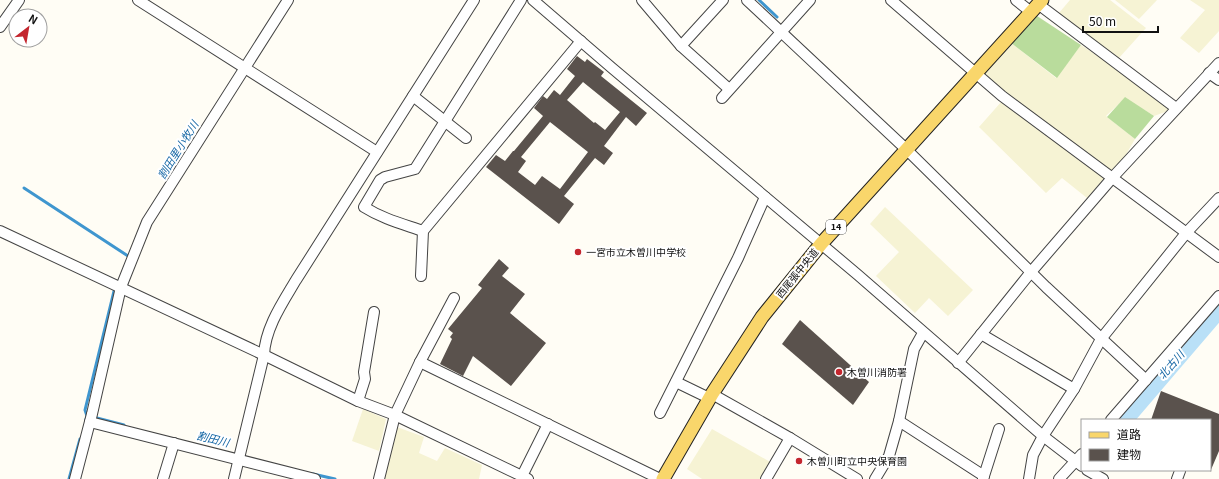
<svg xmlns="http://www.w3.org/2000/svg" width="1219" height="479" font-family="Georgia,'Noto Sans JP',serif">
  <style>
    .farmland { fill: #f6f3d4 }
    .forest { fill: #b9dc9c }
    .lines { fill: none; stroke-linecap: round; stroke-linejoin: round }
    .stream { stroke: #3f96cf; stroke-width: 3 }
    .river { stroke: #b9e0f7; stroke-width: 18 }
    .building { fill: #5a524d; fill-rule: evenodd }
    .minor-casing { stroke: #444; stroke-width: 12 }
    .major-casing { stroke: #222; stroke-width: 15 }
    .minor { stroke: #fff; stroke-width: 10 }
    .major { stroke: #f9d66b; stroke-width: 13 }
    .poi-dot { fill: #c4262e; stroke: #fff; stroke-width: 1.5 }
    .labels { text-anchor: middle; stroke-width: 4; stroke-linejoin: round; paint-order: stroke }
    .shield { fill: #fff; stroke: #585858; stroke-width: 1 }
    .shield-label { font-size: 9px; font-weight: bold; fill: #111 }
    .poi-label { font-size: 10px; fill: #111; stroke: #fff; text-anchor: start }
    .street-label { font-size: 10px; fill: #111; stroke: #fff }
    .water-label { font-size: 11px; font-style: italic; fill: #1768a6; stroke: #fff }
  </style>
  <rect width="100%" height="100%" fill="#fffdf5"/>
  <g class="farmland">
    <polygon points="1070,0 1110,0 1146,28 1118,59 1059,13"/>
    <polygon points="1115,0 1157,0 1139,19"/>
    <polygon points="1190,0 1219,0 1219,31 1199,53 1180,38 1205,10"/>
    <polygon points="1006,39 1056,78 1081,45 1176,108 1154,116 1125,98 1106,116 1135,139 1113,177 975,73"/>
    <polygon points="1002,101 1106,176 1087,198 1062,178 1046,193 979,127"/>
    <polygon points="885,207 973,290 948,316 929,298 915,313 876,276 899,252 870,224"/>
    <polygon points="363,409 386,419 379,451 352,441"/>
    <polygon points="397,427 424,437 419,453 437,461 445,448 482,465 479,479 384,479"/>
    <polygon points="712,429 772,463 763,479 702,479 687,469"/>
  </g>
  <g class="forest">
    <polygon points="1031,12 1081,45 1057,78 1006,39"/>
    <polygon points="1125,97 1154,116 1135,139 1107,117"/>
  </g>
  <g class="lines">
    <g class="stream">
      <polyline points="759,0 777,17"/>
      <polyline points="24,188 128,256"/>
      <polyline points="93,417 124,425"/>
      <polyline points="86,419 87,416 85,410 114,291"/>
      <polyline points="313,474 335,479"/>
      <polyline points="69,479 80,439"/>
    </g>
    <polyline class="river" points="1124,420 1219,309"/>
  </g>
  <g class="building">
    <path d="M577 56 585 62 587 59 604 72 601 76 647 113 636 126 626 117 604 146 613 153 604 165 595 158 564 196 574 204 559 224 486 167 496 155 505 161 513 151H514L543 116 534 108 543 96 547 99 554 90 560 95 575 76 567 69ZM583 82 620 112 605 130 595 122 594 123 567 100ZM550 122 588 152 560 189 542 176 535 185 518 172 526 161 521 157Z"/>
    <polygon points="499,259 509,268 502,276 525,294 510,313 546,343 511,386 473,356 463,376 440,364 452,339 450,337 453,333 448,329 482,288 478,285"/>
    <polygon points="800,320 869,382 853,405 782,344"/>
    <polygon points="1161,391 1219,414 1219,451 1210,472 1210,420 1151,420"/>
  </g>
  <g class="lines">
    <defs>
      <g id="minor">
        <polyline points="138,0 377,152"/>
        <polyline points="533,0 612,68 858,275 1043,436 1082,466"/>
        <polyline points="642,0 681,46 729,89"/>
        <polyline points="747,0 907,150 1046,287 1146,380"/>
        <polyline points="891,0 1002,96 1219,257"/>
        <polyline points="1016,0 1031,12"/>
        <polyline points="1038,4 1176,108"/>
        <polyline points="0,27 19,0"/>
        <polyline points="681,46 723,0"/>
        <polyline points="1209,73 1219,80"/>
        <polyline points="413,96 466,138"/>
        <polyline points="722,98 810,0"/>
        <polyline points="0,231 264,355 358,401 395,415 528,479"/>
        <path d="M423 231C403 224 383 219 364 207L380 180 385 177 415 169 521 0"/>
        <polyline points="421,276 423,231 581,41"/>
        <polyline points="981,334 1074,389"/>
        <polyline points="420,362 660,479"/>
        <polyline points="958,363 1031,272 1113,177 1219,63"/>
        <polyline points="676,382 709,398"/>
        <polyline points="712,394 790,438 857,479"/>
        <polyline points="358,401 365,379 364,372 374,312"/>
        <polyline points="660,413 738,258 765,197"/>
        <polyline points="1111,420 1219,296"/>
        <polyline points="899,421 984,476"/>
        <polyline points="90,422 315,479"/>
        <polyline points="1087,470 1103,479"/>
        <polyline points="522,476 548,424"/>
        <polyline points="75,479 92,414 121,287 147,222 288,0"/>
        <polyline points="163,479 174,443"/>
        <path d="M234 479 264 355C265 328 283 302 296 280L474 0"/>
        <polyline points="379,479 395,415 420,362 454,298"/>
        <polyline points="766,479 790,438"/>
        <polyline points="875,479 889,456 899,421 914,349 923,333"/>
        <polyline points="983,479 999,429"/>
        <polyline points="1029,479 1033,455 1043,436 1074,389 1101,339 1187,232 1219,198"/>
        <polyline points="1059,479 1082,454"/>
        <polyline points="1177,479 1180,471"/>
      </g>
      <polyline id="major" points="663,479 712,394 762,317 821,244 1042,0"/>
    </defs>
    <use href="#minor" class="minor-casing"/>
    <use href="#major" class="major-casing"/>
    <use href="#minor" class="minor"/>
    <use href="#major" class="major"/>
  </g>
  <g class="poi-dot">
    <circle cx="578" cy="252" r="4"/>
    <circle cx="839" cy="372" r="4"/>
    <circle cx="799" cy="461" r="4"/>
  </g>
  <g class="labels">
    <rect class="shield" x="826" y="220" width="20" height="14" rx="3"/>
    <g class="shield-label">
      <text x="836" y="230">14</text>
    </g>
    <g class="poi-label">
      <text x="586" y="256">一宮市立木曽川中学校</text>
      <text x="847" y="376">木曽川消防署</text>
      <text x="807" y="465">木曽川町立中央保育園</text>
    </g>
    <g class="street-label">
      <text transform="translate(797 273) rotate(-51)" y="4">西尾張中央道</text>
    </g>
    <g class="water-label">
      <text transform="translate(178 150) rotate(-58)" y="4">割田里小牧川</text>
      <text transform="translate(1171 365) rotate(-49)" y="4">北古川</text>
      <text transform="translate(213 439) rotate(14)" y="4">割田川</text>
    </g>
  </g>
  <rect x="1081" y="419" width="130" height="52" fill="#ffffff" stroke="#a0a0a0"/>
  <rect x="1089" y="432" width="20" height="6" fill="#f9d66b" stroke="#a0a0a0"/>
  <text x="1117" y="439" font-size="12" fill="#111111">道路</text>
  <rect x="1089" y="449" width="20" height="12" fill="#5a524d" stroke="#a0a0a0"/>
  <text x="1117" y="459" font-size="12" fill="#111111">建物</text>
  <g transform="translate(28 28) rotate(31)"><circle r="19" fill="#ffffff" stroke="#a0a0a0"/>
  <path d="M0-3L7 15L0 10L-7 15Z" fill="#c4262e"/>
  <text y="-6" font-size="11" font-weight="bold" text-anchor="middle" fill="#111111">N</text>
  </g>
  <path d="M1083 26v6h75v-6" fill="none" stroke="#111111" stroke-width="2"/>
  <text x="1089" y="26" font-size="12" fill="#111111" stroke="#ffffff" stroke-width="3" paint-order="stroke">50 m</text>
</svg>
